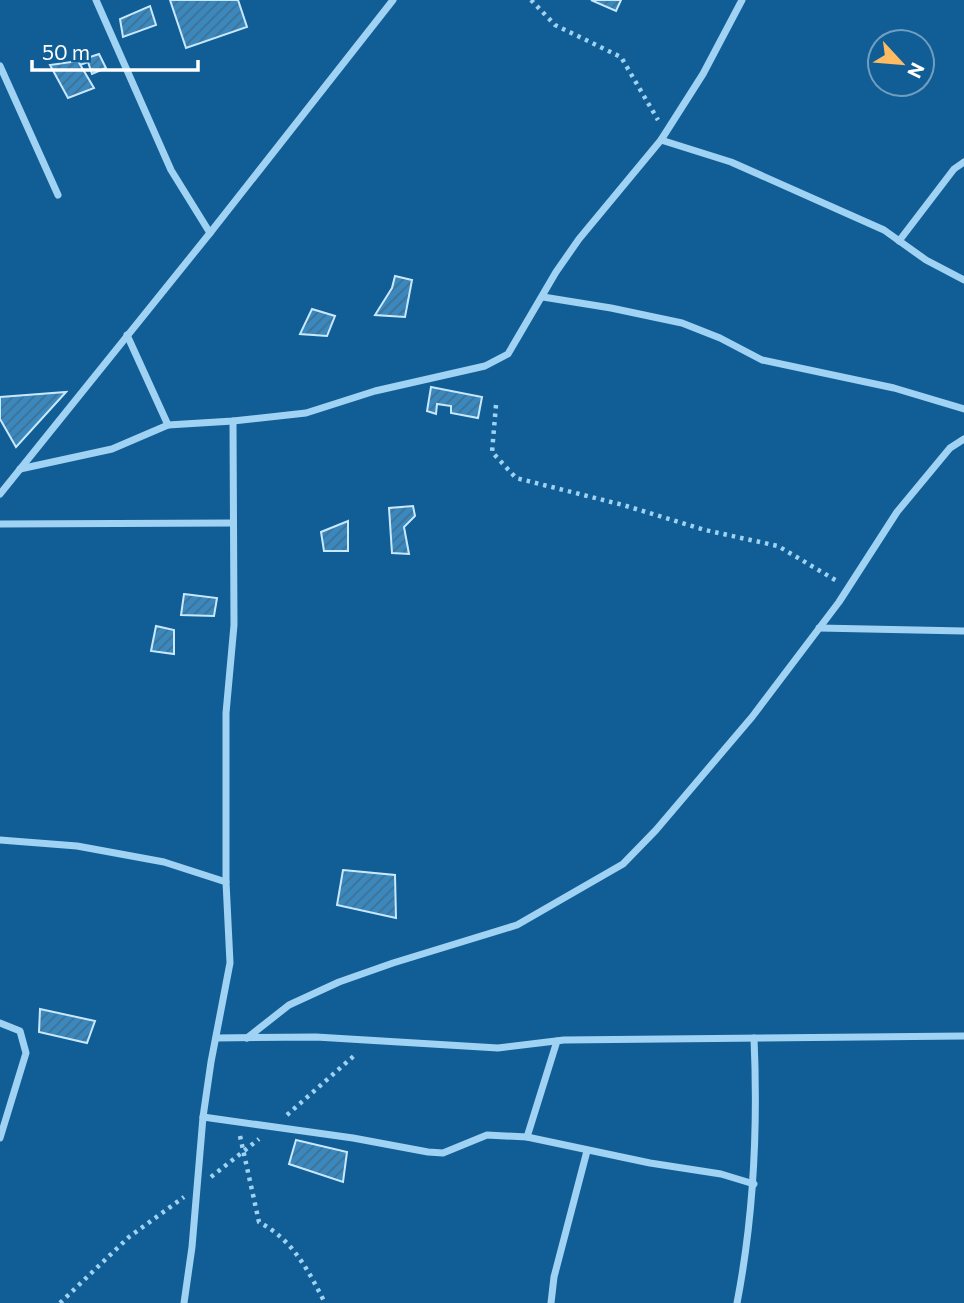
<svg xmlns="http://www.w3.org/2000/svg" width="964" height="1303" font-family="Commissioner,sans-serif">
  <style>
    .building { fill: url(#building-hatch); stroke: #c8e8fd; stroke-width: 2 }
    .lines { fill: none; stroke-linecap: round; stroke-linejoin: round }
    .path { stroke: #a0d2f3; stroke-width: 4.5; stroke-dasharray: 3.5 5; stroke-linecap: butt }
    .street { stroke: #a0d2f3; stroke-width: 7 }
  </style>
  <defs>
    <pattern id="building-hatch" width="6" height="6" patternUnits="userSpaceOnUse" patternTransform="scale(1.75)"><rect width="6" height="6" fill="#3a88be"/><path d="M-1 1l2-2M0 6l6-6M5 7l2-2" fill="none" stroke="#417090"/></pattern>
  </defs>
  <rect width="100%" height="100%" fill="#115e96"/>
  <g class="building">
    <polygon points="170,0 238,0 247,27 186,48"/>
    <polygon points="591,0 621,0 616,11"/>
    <polygon points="150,6 156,25 123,37 120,19"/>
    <polygon points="99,54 106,68 92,74 88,62 80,65 78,61"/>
    <polygon points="78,61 94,88 68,98 50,65"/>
    <polygon points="395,276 412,280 405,317 375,315 392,288"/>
    <polygon points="312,309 335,316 327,336 300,334"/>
    <polygon points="431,387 482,397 478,418 451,413 451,406 437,404 436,414 427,411"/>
    <polygon points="66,392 16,447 0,419 0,397"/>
    <polygon points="413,506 415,516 404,527 409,554 392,553 389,508"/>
    <polygon points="348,521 348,551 324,551 321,532"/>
    <polygon points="184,594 217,598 214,616 181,615"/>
    <polygon points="156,626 174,630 174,654 151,651"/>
    <polygon points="343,870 395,875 396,918 337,905"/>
    <polygon points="40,1009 95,1021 87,1043 39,1032"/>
    <polygon points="296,1140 347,1152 343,1182 289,1164"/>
  </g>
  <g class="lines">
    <g class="path">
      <polyline points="531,0 555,25 621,57 658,120"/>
      <polyline points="496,405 492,452 516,478 623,505 705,530 778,546 837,581"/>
      <polyline points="287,1115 356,1054"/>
      <path d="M240 1136 259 1222C293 1240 308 1270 325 1303"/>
      <polyline points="211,1177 259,1139"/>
      <polyline points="60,1303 129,1237 184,1197"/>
    </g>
    <g class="street">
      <polyline points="96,0 171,170 210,233"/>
      <polyline points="0,66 58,195"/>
      <polyline points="661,140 731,162 884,230 926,260 964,280"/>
      <polyline points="899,241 954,169 964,162"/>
      <polyline points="543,297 611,308 682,323 720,338 762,360 894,388 964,409"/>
      <polyline points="127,335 168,425"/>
      <polyline points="20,469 112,449 168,425 233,421 306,413 375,391 485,366 508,354 556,272 579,239 661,140 703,74 742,0"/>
      <polyline points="0,494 210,233 393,0"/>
      <polyline points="0,524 233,523"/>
      <polyline points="819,628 964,631"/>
      <polyline points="0,840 77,846 164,862 226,882"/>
      <polyline points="0,1023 20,1031 26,1053 0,1138"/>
      <polyline points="216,1038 316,1037 498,1048 564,1040 964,1036"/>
      <polyline points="247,1038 289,1005 339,982 393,963 517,925 623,864 656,830 752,717 839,602 897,512 950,448 964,439"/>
      <polyline points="203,1117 353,1138 428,1152 443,1153 487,1135 527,1137 650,1163 721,1174 754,1184"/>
      <polyline points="527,1137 557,1041"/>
      <polyline points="184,1303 192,1247 203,1117 211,1062 230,963 226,882 226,713 234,625 233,421"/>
      <polyline points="551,1303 554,1277 587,1151"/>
      <path d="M737 1303C754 1215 758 1128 754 1038"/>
    </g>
  </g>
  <g transform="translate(901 63) rotate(116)"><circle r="33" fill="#115e96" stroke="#709ec0" stroke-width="2"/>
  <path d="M0-5L12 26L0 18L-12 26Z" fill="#ffbb63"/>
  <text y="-10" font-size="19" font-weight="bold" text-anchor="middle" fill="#ffffff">N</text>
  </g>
  <path d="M32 60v10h166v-10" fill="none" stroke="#ffffff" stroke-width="3.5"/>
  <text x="42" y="60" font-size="21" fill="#ffffff" stroke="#115e96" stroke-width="5" paint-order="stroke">50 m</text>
</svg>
